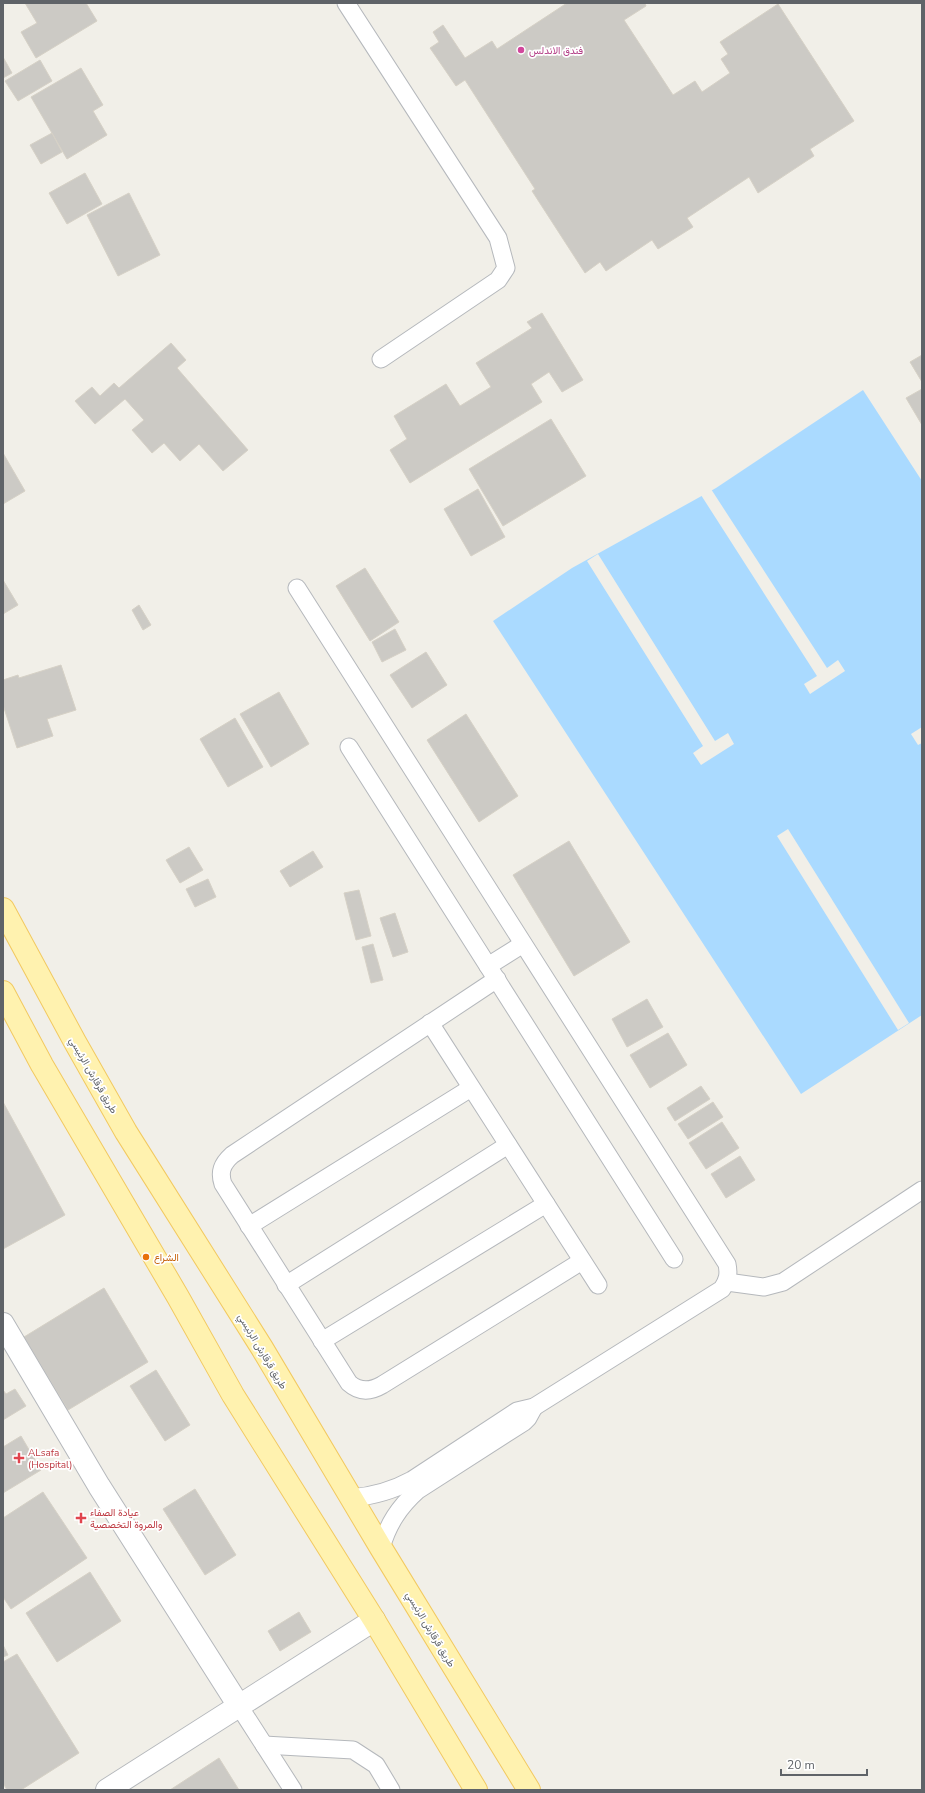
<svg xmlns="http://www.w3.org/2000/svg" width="925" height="1793" font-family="'Nunito Sans',Vazirmatn,sans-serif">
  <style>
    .water { fill: #aadaff }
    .pier { fill: #f1efe8 }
    .building { fill: #cccac5; stroke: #d6d1c6 }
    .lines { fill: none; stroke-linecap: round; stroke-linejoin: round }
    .service-casing { stroke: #b5b8bc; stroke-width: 19 }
    .minor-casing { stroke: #b5b8bc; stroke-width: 24 }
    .primary-casing { stroke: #f2c960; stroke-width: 24 }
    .service { stroke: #fff; stroke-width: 17 }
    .minor { stroke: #fff; stroke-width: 22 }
    .primary { stroke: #fff2af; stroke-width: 22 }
    .hotel-dot { fill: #d1479c; stroke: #fff; stroke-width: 1.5 }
    .food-dot { fill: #e8710a; stroke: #fff; stroke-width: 1.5 }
    .health-dot { fill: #e0444e; stroke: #fff; stroke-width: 1.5 }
    .labels { text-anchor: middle; stroke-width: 3.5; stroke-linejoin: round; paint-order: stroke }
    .hotel-label { font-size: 10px; fill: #b23c85; stroke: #fff; text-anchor: start }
    .street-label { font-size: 10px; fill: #5f6368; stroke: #fff }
    .food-label { font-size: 10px; fill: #c56008; stroke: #fff; text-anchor: start }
    .health-label { font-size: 10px; fill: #be3a42; stroke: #fff; text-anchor: start }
  </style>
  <rect width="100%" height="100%" fill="#f1efe8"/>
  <polygon class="water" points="863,390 922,481 922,1015 801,1094 493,621 572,568 716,488"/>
  <g class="pier">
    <polygon points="711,489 827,668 838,660 845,671 810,694 804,684 817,676 701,495"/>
    <polygon points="598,554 715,741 728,733 734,744 701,765 693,753 703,746 587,561"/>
    <polygon points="922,727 922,743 918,745 911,734"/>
    <polygon points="788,829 909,1023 898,1030 777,836"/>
  </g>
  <g class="building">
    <polygon points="25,3 86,3 97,21 36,58 21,32 37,23"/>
    <polygon points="567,3 645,3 646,6 624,20 673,95 695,81 702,92 730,73 721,59 728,54 720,42 778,4 854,121 810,149 814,156 758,193 749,177 687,218 693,227 658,249 652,240 606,271 600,262 585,273 532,191 535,189 465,80 456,86 430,48 439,42 433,32 443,25 465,58 492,41 497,49"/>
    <polygon points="3,57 12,73 3,78"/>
    <polygon points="40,60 52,81 18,101 5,81"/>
    <polygon points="81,68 103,105 93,111 107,135 67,159 31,97"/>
    <polygon points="52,133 62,152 41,164 30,145"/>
    <polygon points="85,173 102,204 67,224 49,193"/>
    <polygon points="129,193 160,255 118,276 87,215"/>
    <polygon points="542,313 583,380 562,392 549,372 531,384 542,402 410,483 390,450 407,439 394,416 446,384 460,406 491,387 476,363 532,328 527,322"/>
    <polygon points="171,343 186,360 177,368 248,450 223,471 199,444 180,461 164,443 152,453 132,430 144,420 125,399 95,424 75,401 92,387 100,396 114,383 119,388"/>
    <polygon points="922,355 922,382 910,362"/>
    <polygon points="922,389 922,425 906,398"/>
    <polygon points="551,419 586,476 503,526 469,469"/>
    <polygon points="3,453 25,491 3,504"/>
    <polygon points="478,489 505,537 471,556 444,509"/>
    <polygon points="365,568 399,622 370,641 336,586"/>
    <polygon points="3,580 18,605 3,614"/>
    <polygon points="139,605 151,625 143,630 132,610"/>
    <polygon points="395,629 406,650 382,662 372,642"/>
    <polygon points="426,652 447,685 412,708 390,675"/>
    <polygon points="61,665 76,710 47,719 53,736 17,748 3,705 3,680 18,675 19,678"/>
    <polygon points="279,692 309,744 271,767 240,714"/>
    <polygon points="466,714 518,796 479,822 427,740"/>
    <polygon points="235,718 263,767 228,787 200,739"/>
    <polygon points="569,841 630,942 574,976 513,875"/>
    <polygon points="189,847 203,870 180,883 166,860"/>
    <polygon points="313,851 323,867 290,887 280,871"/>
    <polygon points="208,879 216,897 195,907 186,889"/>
    <polygon points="359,890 371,936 356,940 344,893"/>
    <polygon points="395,913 408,952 393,957 380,918"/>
    <polygon points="373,944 383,980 371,983 362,947"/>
    <polygon points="647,999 663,1027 627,1047 612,1019"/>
    <polygon points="668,1033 687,1065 650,1088 630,1055"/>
    <polygon points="701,1086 710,1099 675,1121 667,1108"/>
    <polygon points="3,1102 65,1215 3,1249"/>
    <polygon points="713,1102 723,1117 688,1139 678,1124"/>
    <polygon points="722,1122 739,1148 706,1169 689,1143"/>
    <polygon points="740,1156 755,1180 726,1198 711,1174"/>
    <polygon points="104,1288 148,1362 68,1410 24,1337"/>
    <polygon points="156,1370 190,1425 165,1441 130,1386"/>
    <polygon points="15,1389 26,1406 3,1420 3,1390 6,1394"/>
    <polygon points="21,1436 41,1470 3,1493 3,1447"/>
    <polygon points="195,1489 236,1555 205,1575 163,1509"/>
    <polygon points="43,1492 87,1558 11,1609 3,1597 3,1518"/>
    <polygon points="90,1572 121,1621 57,1662 26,1613"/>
    <polygon points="299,1612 311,1632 280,1651 268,1631"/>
    <polygon points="3,1645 8,1655 3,1657"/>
    <polygon points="17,1654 79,1753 21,1790 7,1790 3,1783 3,1662"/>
    <polygon points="219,1758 239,1790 170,1790"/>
  </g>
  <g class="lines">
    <defs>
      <g id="service">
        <polyline points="346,3 498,238 506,268 498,280 381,359"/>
        <path d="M297 588 727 1264C729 1274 728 1280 722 1289L534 1407 517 1411 412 1480C392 1491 374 1496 351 1498"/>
        <polyline points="349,747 674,1259"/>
        <polyline points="488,966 523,944"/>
        <path d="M497 979 232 1155C222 1164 219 1172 223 1184L349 1383C359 1392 370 1392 382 1385L582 1261"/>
        <polyline points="430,1023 598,1285"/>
        <polyline points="249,1226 471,1088"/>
        <polyline points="727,1282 764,1287 783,1282 922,1190"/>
        <polyline points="286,1285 508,1145"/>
        <polyline points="322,1341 546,1204"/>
        <path d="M381 1548C388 1524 399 1507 418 1490L524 1422 528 1418 534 1407"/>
        <polyline points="239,1706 293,1790"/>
        <polyline points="264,1745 353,1750 376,1765 391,1790"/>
      </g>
      <g id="minor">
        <polyline points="3,1324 99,1486 239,1706"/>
        <polyline points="107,1790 374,1620"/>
      </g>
      <g id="primary">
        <polyline points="3,909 75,1042 126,1132 262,1348 381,1548 529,1790"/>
        <polyline points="3,992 42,1065 178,1297 233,1395 374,1620 476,1790"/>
      </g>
    </defs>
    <use href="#service" class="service-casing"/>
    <use href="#minor" class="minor-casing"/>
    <use href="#primary" class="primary-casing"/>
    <use href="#service" class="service"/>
    <use href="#minor" class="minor"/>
    <use href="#primary" class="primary"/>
  </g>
  <circle class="hotel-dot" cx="521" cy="50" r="4"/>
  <circle class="food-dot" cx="146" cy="1257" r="4"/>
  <g class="health-dot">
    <path d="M17 1452h4v4h4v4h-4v4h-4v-4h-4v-4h4z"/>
    <path d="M79 1512h4v4h4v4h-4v4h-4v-4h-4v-4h4z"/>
  </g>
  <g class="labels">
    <g class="hotel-label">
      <text x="529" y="54">فندق الاندلس</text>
    </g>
    <g class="street-label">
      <text transform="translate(94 1075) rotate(60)" y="4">طريق قرقارش الرئيسي</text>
      <text transform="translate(263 1351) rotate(59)" y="4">طريق قرقارش الرئيسي</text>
      <text transform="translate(431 1629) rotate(59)" y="4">طريق قرقارش الرئيسي</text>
    </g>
    <g class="food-label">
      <text x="154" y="1261">الشراع</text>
    </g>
    <g class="health-label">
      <text x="28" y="1456">ALsafa<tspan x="28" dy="12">(Hospital)</tspan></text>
      <text x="90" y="1516">عيادة الصفاء<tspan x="90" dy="12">والمروة التخصصية</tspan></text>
    </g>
  </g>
  <rect width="925" height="1793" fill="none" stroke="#5f6368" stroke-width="8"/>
  <path d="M781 1769v6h86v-6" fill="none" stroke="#5f6368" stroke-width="2"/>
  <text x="787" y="1769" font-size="12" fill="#5f6368" stroke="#ffffff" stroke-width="3" paint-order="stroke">20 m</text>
</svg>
